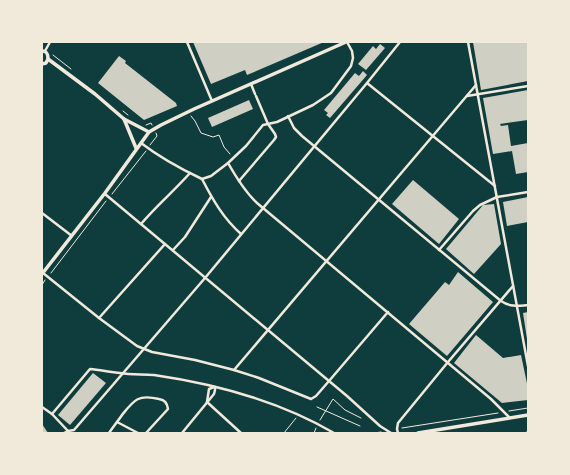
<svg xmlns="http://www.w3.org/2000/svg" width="570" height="475" font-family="'Public Sans',sans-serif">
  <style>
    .building { fill: #cfcfc3 }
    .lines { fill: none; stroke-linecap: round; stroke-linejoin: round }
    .path { stroke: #f1e9da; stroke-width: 1 }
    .minor { stroke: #f1e9da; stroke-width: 2.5 }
    .tertiary { stroke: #f1e9da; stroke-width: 3.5 }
    .secondary { stroke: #f1e9da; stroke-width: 3.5 }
  </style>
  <rect width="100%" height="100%" fill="#0f3d3e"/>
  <g class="building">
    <polygon points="193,42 324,42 247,75 245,70 211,84"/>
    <polygon points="473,42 528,42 528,81 481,90"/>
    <polygon points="380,44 385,48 366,70 358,64 373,46 376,49"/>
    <polygon points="119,56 126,61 125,63 176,103 177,106 144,120 98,83"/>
    <polygon points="363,71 367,75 330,118 326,115 328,113 324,110 355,73 359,76"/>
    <polygon points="528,90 528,120 500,124 501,126 508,125 511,146 528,143 528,172 516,174 512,151 493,154 483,98"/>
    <polygon points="249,100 253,109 212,127 208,118"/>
    <polygon points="413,180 459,219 439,244 392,204"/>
    <polygon points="528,197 528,222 507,226 503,202"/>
    <polygon points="494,204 501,244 474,274 446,249 483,205"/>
    <polygon points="458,272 493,302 447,356 409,324 445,282 449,285"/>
    <polygon points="528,312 528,338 527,339 523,313"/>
    <polygon points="476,335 503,358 521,355 528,388 528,400 502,403 454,363"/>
    <polygon points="93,373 106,383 70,425 58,415"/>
    <polygon points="42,424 48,433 42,433"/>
  </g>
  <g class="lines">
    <g class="path">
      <polyline points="53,55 71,69"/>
      <polyline points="123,111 128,115"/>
      <polyline points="191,116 195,121 201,133 213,137 219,135 224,147 230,154"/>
      <polyline points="146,125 151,123 152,125"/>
      <polyline points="150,145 157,136 156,133"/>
      <polyline points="112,194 146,151"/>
      <polyline points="51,273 106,201"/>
      <polyline points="42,285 45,280"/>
      <polyline points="317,407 360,426"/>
      <polyline points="509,411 528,408"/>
      <polyline points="320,420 333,399 345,410 361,418"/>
      <polyline points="402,428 498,413"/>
      <polyline points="284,433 296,418"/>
      <polyline points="314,433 316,428"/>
      <polyline points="374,433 381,432"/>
    </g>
    <g class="minor">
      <polyline points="187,42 212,101"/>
      <polyline points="468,42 528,366"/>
      <polyline points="45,51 50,42"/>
      <polyline points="367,83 495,186"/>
      <polyline points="251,84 255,94"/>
      <polyline points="467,96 528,86"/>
      <path d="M288 116 294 128 302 136 501 301C510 307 517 306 528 305"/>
      <path d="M141 143C158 156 183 170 202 179L211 176 228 163 246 146 263 125 277 122 313 105 331 93 351 66 353 58 352 51 347 42"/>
      <path d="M228 163C236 177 245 192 257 203L491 399 510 418"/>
      <path d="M202 179C213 200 223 218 241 234"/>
      <polyline points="239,181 274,140 276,137 275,134 268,124 256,96"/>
      <polyline points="105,194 347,396 380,426 391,433"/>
      <polyline points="42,213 72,236"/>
      <path d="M141 224C156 206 174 191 190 173"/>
      <polyline points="173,250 185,237 211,197"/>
      <polyline points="439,250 473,211 480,205 497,197 528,192"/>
      <polyline points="43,273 99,318 137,346 152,352 195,360 234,370 259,378 311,399 316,396 329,381 388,312"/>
      <polyline points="99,318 165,244"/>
      <polyline points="234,370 476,85"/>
      <polyline points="207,402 241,433"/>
      <polyline points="207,402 209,389 214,387"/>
      <polyline points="42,407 52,414 68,431"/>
      <path d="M52 414 90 369C100 370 110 372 120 373 131 375 143 374 154 375 216 384 279 401 334 433"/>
      <polyline points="117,422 138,433"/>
      <polyline points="64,433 68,431 74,430 205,278 367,83 400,42"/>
      <path d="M109 433C113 427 118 421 122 415 134 400 138 394 159 399 165 400 167 403 168 409L146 433"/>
      <polyline points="182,433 214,394 215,390 215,387"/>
      <polyline points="398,433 397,429 398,423 448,362 513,286"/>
      <polyline points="527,433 528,432"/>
    </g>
    <g class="tertiary">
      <path d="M42 51C47 51 48 54 48 59L46 63 42 64"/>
      <polyline points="48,59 95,94 124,119 149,132"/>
      <polyline points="124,119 136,148"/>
      <polyline points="42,274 105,193 149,132 161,125 194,109 346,42"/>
    </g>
    <polyline class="secondary" points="418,433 528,415"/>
  </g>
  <rect width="570" height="475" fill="none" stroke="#f1e9da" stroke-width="86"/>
</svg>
